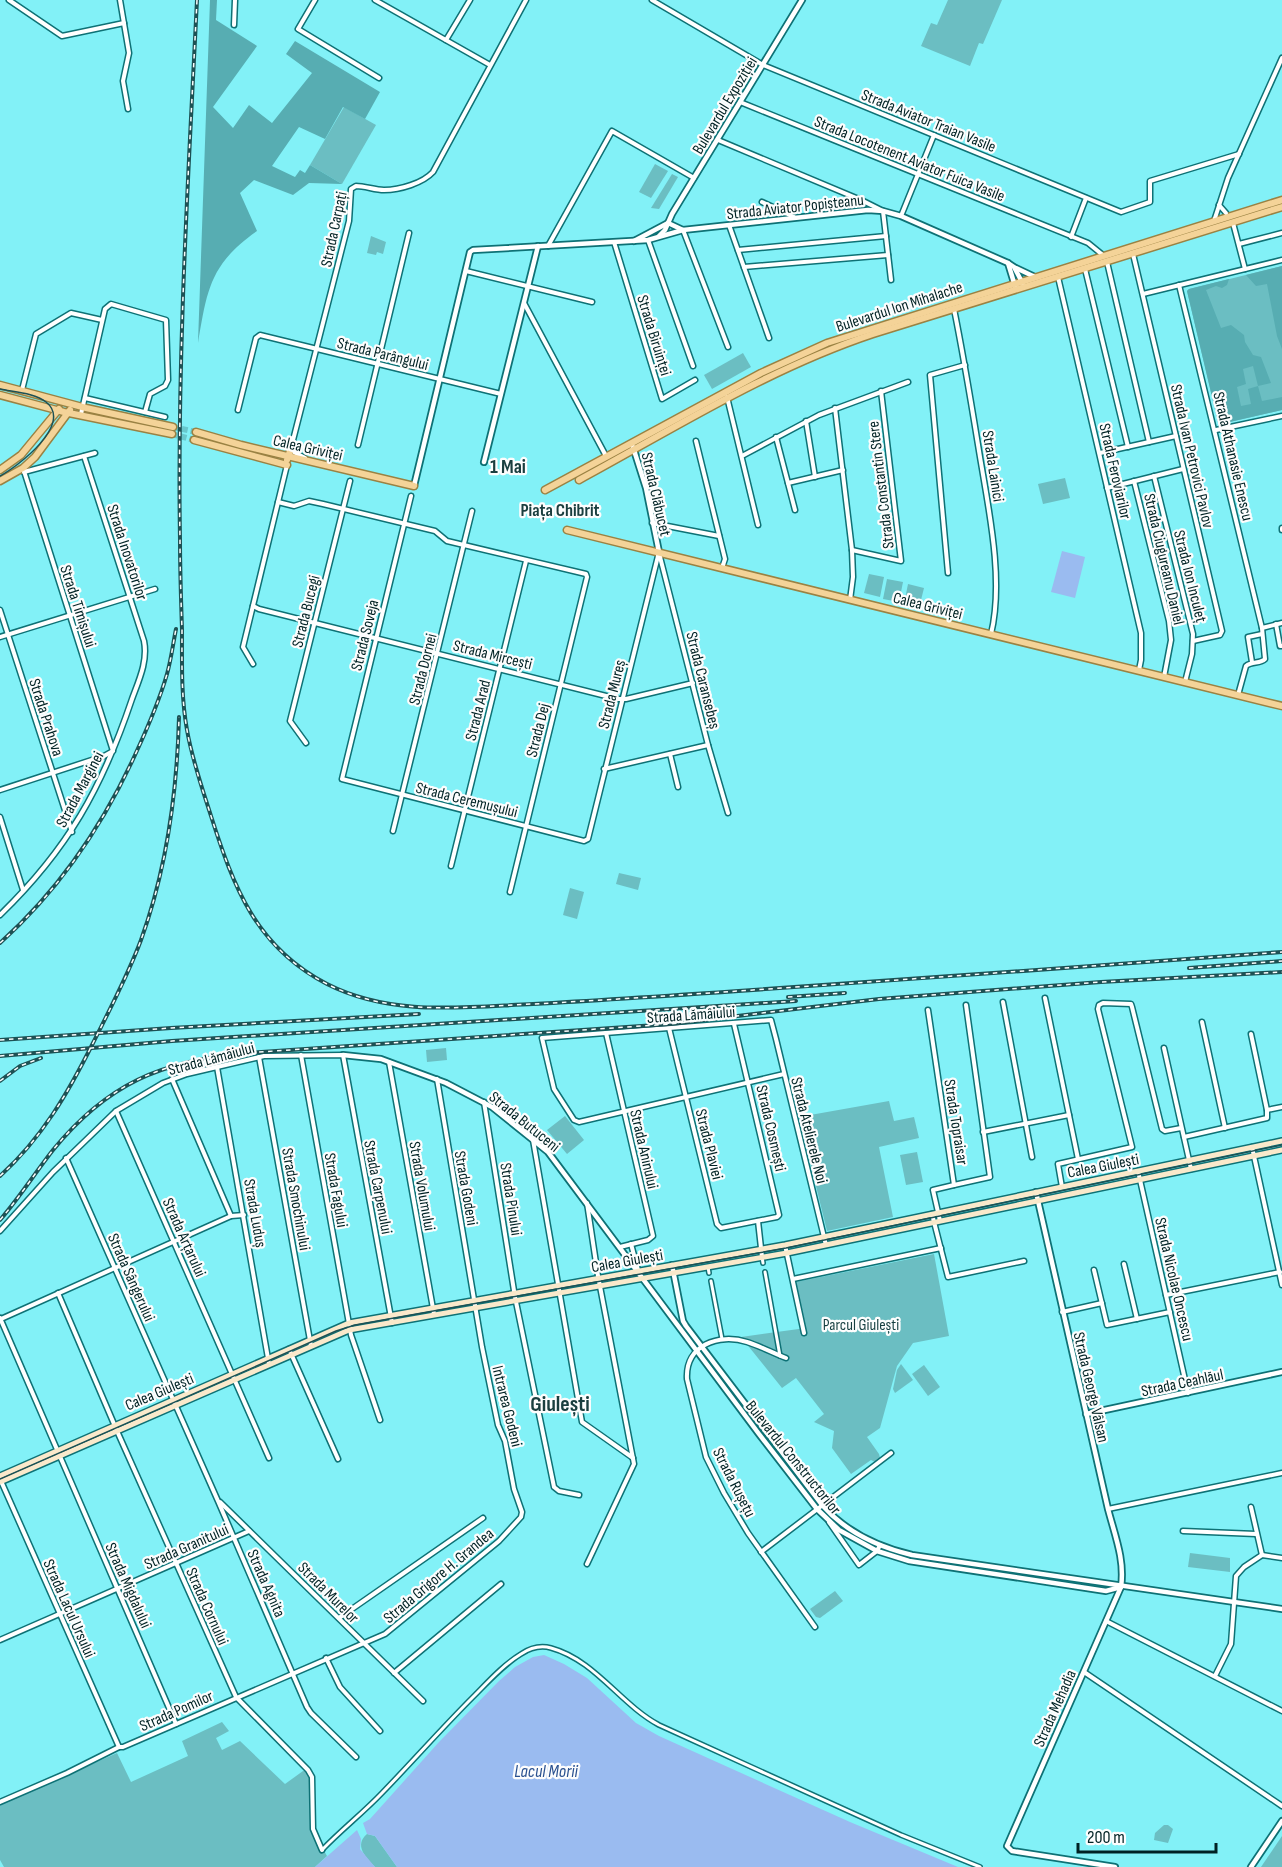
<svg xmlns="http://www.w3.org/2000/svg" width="1282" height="1867" font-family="'Sofia Sans Condensed',sans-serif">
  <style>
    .green { fill: #6bbec2 }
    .forest { fill: #57adb2; fill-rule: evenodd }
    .water { fill: #9abbf0 }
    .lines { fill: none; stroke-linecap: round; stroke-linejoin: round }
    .primary-tunnel { stroke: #68c8cd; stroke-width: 6; stroke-dasharray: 6 3; stroke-linecap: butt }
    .pedestrian-casing { stroke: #0e7175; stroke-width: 6 }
    .minor-casing { stroke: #0e7175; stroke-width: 7 }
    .tertiary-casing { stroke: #0e7175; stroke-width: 8 }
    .secondary-casing { stroke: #0e7175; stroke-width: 8 }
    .primary-casing { stroke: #9a8243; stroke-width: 9 }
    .pedestrian { stroke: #fff; stroke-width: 3 }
    .minor { stroke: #fff; stroke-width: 4 }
    .tertiary { stroke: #fff; stroke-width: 4.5 }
    .secondary { stroke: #fae9cb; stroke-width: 5 }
    .primary { stroke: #f4d398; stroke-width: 6 }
    .tram { stroke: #1d5154; stroke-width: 1.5 }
    .rail-casing { stroke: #1d5154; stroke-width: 4 }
    .rail { stroke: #fdfdfd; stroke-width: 1.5; stroke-dasharray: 4.5; stroke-linecap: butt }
    .labels { text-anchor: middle; stroke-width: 4.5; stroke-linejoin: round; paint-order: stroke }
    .street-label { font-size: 16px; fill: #002224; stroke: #fdfdfd }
    .park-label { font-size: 16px; fill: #153e40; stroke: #fdfdfd }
    .neighbourhood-label { font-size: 18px; font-weight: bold; fill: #1a3e3f; stroke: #fdfdfd }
    .water-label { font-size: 18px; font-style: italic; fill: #2a5190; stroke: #fdfdfd }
    .quarter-label { font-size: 20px; font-weight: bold; fill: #1a3e3f; stroke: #fdfdfd }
    .district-label { font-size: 22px; font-weight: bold; fill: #1a3e3f; stroke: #fdfdfd }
  </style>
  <rect width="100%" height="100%" fill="#82f1f7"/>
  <g class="green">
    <polygon points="948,0 1002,0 983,44 979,43 970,66 921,46 931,23 937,25"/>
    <polygon points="344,107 376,125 342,184 310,165"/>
    <polygon points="655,164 668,171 651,198 639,192"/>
    <polygon points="672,174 678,177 659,209 651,208"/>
    <polygon points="371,236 386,242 383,254 377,252 376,255 367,253"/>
    <polygon points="1282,266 1282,410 1221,424 1218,422 1187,291 1189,289"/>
    <polygon points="743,353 751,367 712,389 704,375"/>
    <polygon points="1065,478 1070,498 1043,504 1038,484"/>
    <polygon points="869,574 884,577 880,597 864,593"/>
    <polygon points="887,579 903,582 899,602 883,599"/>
    <polygon points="908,584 924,588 919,608 904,604"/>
    <polygon points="619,873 641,878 638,890 616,884"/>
    <polygon points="570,888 584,892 577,919 563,915"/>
    <polygon points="446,1048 447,1060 427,1062 426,1050"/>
    <polygon points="889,1101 894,1121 914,1117 919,1138 879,1147 893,1217 827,1231 799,1117"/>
    <polygon points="565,1116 584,1140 567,1154 547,1130"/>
    <polygon points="917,1152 923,1182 906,1185 900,1155"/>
    <polygon points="934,1254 949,1336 913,1343 897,1366 880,1428 867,1437 879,1454 880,1458 875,1462 871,1460 851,1474 832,1448 834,1431 814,1422 824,1414 796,1378 782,1388 741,1337 806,1328 796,1282"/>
    <polygon points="901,1364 913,1380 895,1393 893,1389 897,1370"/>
    <polygon points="924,1365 940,1387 928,1396 912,1374"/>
    <polygon points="1190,1553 1230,1558 1230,1572 1188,1567"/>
    <polygon points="835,1591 843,1601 820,1618 816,1617 810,1609"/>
    <polygon points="222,1722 229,1731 216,1738 222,1750 240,1741 285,1784 303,1771 308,1770 312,1777 314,1833 327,1856 315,1867 4,1867 0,1860 0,1805 117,1753 131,1782 188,1756 182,1741"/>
    <polygon points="1164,1825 1168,1825 1173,1829 1168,1843 1154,1840 1155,1833"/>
    <path d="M367 1834 375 1836 397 1867H375C365 1857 354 1845 367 1834Z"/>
    <polygon points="1282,1836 1282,1867 1261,1867"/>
  </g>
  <g class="forest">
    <path d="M210 0H217L216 20 257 46 213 107 233 128 249 105 272 123 312 73 286 54 295 41 380 92 365 119 343 107 325 139 299 127 272 166 295 177 300 170 305 173 310 165 342 184 309 183 293 195 254 180 240 193 257 231C210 264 207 290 198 343Z"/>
    <polygon points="1282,266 1282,349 1277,336 1267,284 1256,286 1246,275"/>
    <path d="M1229 279 1227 285 1222 288 1216 286 1206 290 1221 328 1231 325 1244 335 1245 342 1253 355 1261 357 1271 383 1258 386 1262 401 1282 397V410L1221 424 1218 422 1187 291 1189 289ZM1253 366 1258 386 1248 389 1251 404 1241 406 1237 387 1246 384 1243 369Z"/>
  </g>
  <g class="water">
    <polygon points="1062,551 1085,557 1075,598 1051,592"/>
    <polygon points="544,1655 564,1664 587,1678 636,1723 659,1736 850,1822 958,1867 397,1867 375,1836 367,1834 363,1823 370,1819 439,1742 499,1681 515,1667 533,1657"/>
    <polygon points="357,1830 361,1839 360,1849 375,1867 315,1867"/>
  </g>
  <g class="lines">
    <g class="primary-tunnel">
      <polyline points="173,427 196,432"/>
      <polyline points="172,434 194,440"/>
    </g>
    <defs>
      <g id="pedestrian">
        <polyline points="762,1257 763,1263"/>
        <polyline points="708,1267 709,1273"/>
        <polyline points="765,1272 780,1356"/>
        <polyline points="711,1281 722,1339"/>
        <path d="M322 1850C341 1830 363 1813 382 1793 413 1761 442 1728 473 1697 488 1682 503 1665 521 1654 530 1648 540 1645 551 1648 595 1660 620 1704 659 1725L901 1835 980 1867"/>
      </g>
      <g id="minor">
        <polyline points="9,0 62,36 124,23"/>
        <polyline points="120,0 129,53 123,81 128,109"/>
        <polyline points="315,0 298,29 379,78"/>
        <polyline points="375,0 490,65"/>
        <polyline points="652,0 763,65 1121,212 1150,202 1150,181 1239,154"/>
        <polyline points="234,25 235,0"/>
        <polyline points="446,40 470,0"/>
        <polyline points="740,102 1088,243 1104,256"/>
        <polyline points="718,140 861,200 883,211 891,280"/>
        <polyline points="762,202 794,217"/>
        <polyline points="1219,205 1226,213"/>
        <polyline points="901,216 934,135"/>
        <polyline points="1214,221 1228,178 1282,58"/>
        <polyline points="1233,223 1245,269"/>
        <polyline points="729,225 769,338"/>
        <polyline points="683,230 728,347"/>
        <polyline points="1071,237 1086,198"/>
        <polyline points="648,240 693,366"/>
        <polyline points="614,242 662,399 695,380"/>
        <polyline points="1239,244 1282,233"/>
        <polyline points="548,246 612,131 694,178"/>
        <polyline points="738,250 886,236"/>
        <polyline points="1133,254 1222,631 1220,635 1193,641"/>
        <polyline points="1107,262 1149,442"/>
        <polyline points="744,267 888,255"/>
        <polyline points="1085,269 1128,447"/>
        <polyline points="466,271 592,302"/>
        <polyline points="1058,277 1141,633 1141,660 1139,670"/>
        <path d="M1179 285 1262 628 1265 659C1260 664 1252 661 1246 666L1238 695"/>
        <polyline points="1143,294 1282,260"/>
        <polyline points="524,303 606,456"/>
        <path d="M954 309C964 358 972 408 980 457 989 511 1004 581 991 634"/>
        <polyline points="22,390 36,334 71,313 102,320"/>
        <polyline points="727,397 758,525"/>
        <polyline points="85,398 165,417"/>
        <polyline points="835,408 852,550 853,577 850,600"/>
        <polyline points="238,410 256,338 260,335 501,394"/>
        <polyline points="81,414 105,309 111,304 166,320 168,380 165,386 150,394 145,412"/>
        <polyline points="806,421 815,477"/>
        <polyline points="1216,430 1282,416"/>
        <polyline points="776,437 795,510"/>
        <polyline points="696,441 725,559 722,568"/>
        <polyline points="358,445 409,233"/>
        <polyline points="1100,453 1176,436"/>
        <polyline points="742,456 819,415 908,382"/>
        <path d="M305 458 294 452 291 448 349 221 351 189 356 186C365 186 375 190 384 190 400 190 423 183 433 172L526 0"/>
        <polyline points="24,472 95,453"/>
        <polyline points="1154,476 1193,634 1192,654 1185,682"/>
        <polyline points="1134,481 1169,621 1171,640 1164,677"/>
        <polyline points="788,483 843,470"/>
        <polyline points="1107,488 1183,469"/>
        <polyline points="411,496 342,779 584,841 588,839 659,552"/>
        <polyline points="278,502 294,506 309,501 323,504 435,531 447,541 586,574 587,577 510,892"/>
        <polyline points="652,523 719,536"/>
        <polyline points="1282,528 1282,530"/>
        <polyline points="852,550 901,561 881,391"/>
        <polyline points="659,553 708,745 728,813"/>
        <polyline points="948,573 930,375 965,365"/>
        <polyline points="253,606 259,609 618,699 626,699 693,683"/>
        <polyline points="0,610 72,832"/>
        <polyline points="1276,624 1280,646 1282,646"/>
        <polyline points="1262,628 1282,623"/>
        <polyline points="0,637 155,589"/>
        <polyline points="1252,662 1248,637 1262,634"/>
        <polyline points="253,664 243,647 287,465"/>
        <polyline points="306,743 290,721 350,481"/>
        <polyline points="670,754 678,787"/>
        <polyline points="604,769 708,745"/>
        <polyline points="0,790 104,756 113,751 23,468"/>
        <polyline points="0,817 23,890"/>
        <polyline points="393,831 472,511"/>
        <polyline points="451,866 526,561"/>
        <path d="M0 915C68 849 102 788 132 699 139 680 148 661 144 641L84 456"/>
        <polyline points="1045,998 1078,1159"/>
        <polyline points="1003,1002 1032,1157"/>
        <polyline points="928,1010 954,1185 933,1190 940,1221"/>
        <polyline points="1202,1022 1225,1128"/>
        <polyline points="669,1028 717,1224 721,1228 777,1217 779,1215 734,1024"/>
        <polyline points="606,1033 653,1236 648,1240 620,1247"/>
        <polyline points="1251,1034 1267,1110"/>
        <polyline points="1164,1048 1191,1169"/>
        <polyline points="301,1055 351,1335 380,1420"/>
        <polyline points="259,1057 311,1346"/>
        <polyline points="389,1062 434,1314"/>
        <polyline points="217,1067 269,1364"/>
        <polyline points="784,1074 579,1122 574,1120 554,1089 542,1038 771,1020 776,1039 824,1237 826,1245"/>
        <polyline points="172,1079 231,1216"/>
        <polyline points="484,1102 515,1297 554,1487 559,1491 579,1495"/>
        <polyline points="116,1111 269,1458"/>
        <polyline points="983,1132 1069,1115"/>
        <polyline points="1184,1137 1267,1118 1267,1110 1282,1107"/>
        <polyline points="533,1140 582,1422 633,1458"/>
        <polyline points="1252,1147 1282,1285"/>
        <polyline points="66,1158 218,1501 307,1707 311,1713 356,1757"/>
        <polyline points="1138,1171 1188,1393"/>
        <polyline points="954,1185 990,1177 966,1005"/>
        <polyline points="1062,1187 1058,1164 1132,1147 1098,1009 1099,1005 1103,1003 1131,1004 1132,1007 1162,1129 1165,1131 1181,1128"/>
        <polyline points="932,1214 948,1277 1024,1261"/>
        <polyline points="758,1221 762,1257"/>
        <polyline points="0,1231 53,1172 116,1111 163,1083 187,1074 264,1056 343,1055 392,1323"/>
        <polyline points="631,1244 638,1270"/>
        <polyline points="785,1245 804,1333"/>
        <polyline points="1124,1264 1137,1319"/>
        <polyline points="1094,1270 1107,1325 1170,1312"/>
        <polyline points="793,1279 941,1248"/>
        <polyline points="58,1293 117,1431 236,1697 308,1770 312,1777 313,1829 322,1850"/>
        <polyline points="1166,1295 1280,1272"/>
        <polyline points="1062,1312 1102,1303"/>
        <polyline points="0,1318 176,1724"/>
        <polyline points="1,1319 231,1216 244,1215"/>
        <polyline points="289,1349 338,1459"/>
        <path d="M786 1358C773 1353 760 1346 747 1342 719 1333 685 1345 687 1379L706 1457 724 1493 748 1533 815 1627"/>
        <polyline points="1,1481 119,1747"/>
        <polyline points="220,1502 423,1701"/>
        <polyline points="1251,1507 1262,1555"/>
        <polyline points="1108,1509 1282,1473"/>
        <polyline points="829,1522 859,1565 877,1551 880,1545"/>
        <polyline points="1183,1531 1256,1534"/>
        <polyline points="761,1552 891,1453"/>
        <polyline points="1262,1555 1282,1558"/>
        <polyline points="587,1564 634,1464 598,1276 587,1203"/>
        <polyline points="339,1618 483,1518"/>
        <polyline points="1106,1621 1282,1711"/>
        <polyline points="0,1640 249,1531"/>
        <polyline points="326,1658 340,1687 380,1731"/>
        <polyline points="1084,1672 1282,1806"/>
        <polyline points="394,1673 501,1584"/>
        <polyline points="1215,1676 1231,1644 1236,1576 1244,1567 1262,1555"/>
        <polyline points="0,1802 67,1773 119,1747 123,1747 385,1634 499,1541 521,1517 522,1512 514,1489 505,1441 498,1425 482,1347 437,1079"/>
      </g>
      <g id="tertiary">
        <polyline points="659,236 665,230 672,214 802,0"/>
        <polyline points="634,241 668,223 683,230"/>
        <polyline points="1008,263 1015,286"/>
        <polyline points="1016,268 1035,277"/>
        <polyline points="633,447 646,488 659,552"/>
        <polyline points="484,462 538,246"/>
        <polyline points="414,486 470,252 473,250 648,240 683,230 868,210 883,211 901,216 1008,263 1014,267 1023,284"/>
        <polyline points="343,1055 381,1059 446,1083 492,1107 548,1152 759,1434 817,1509 839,1530 877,1551 909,1561 1106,1591 1121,1587"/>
        <path d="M1036 1192 1108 1509C1115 1536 1125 1560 1121 1587L1007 1846 1012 1851 1115 1867"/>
        <path d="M672 1265 683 1321 686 1326 822 1505C845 1531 878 1547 912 1555L1282 1609"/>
        <polyline points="1086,1414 1282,1372"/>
        <polyline points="1251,1867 1282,1821"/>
      </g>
      <g id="secondary">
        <polyline points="0,1476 349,1323 785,1245 1282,1141"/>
        <polyline points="0,1482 349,1330 787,1253 1282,1150"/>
      </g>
      <g id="primary">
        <polyline points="0,385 86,408 173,427"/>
        <polyline points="0,395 64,412 172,434"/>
        <polyline points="196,432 241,445 414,486"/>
        <polyline points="194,440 287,465"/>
        <polyline points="287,460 291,448"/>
        <polyline points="0,470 21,455 59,409"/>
        <path d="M579 480C675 428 768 369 873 334L1282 207"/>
        <polyline points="0,481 23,468 35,457 70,410"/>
        <polyline points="545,490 761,373 827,343 1282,200"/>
        <polyline points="567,530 1282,706"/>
      </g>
    </defs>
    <use href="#pedestrian" class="pedestrian-casing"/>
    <use href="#minor" class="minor-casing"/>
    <use href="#tertiary" class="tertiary-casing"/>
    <use href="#secondary" class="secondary-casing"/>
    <use href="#primary" class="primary-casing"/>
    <use href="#pedestrian" class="pedestrian"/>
    <use href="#minor" class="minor"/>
    <use href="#tertiary" class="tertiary"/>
    <use href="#secondary" class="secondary"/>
    <use href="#primary" class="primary"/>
    <g class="tram">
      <path d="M0 389C14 392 35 393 46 402 74 424 17 467 0 476"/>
      <polyline points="0,1479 336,1331 355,1325 786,1248 1282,1145"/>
    </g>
    <defs>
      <g id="rail">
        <path d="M197 0C188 180 177 360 180 540 180 570 181 600 182 630 182 663 181 697 187 730 192 759 202 788 211 816 234 888 256 947 327 984 392 1017 464 1007 533 1004 607 1000 680 995 753 990 929 978 1106 965 1282 952"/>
        <path d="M0 943C59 890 102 827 135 755 147 729 159 702 167 674 171 660 173 644 176 629"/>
        <polyline points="1189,968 1282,961"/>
        <polyline points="788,997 845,993"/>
        <polyline points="0,1040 171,1028 419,1014"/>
        <polyline points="0,1056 172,1041 796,1001"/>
        <polyline points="0,1081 20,1066 41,1058"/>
        <path d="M0 1176C42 1138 68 1093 93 1043 110 1009 128 975 141 940 167 868 177 793 179 717"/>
        <path d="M0 1220C19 1198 35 1173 53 1150 107 1084 161 1061 245 1053L671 1024 879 999 1101 982 1282 972"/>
      </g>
    </defs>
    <use href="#rail" class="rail-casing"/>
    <use href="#rail" class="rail"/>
  </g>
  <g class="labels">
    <g class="street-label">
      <text transform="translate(724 105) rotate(-59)" y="6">Bulevardul Expoziției</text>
      <text transform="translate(929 120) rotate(22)" y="6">Strada Aviator Traian Vasile</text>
      <text transform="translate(910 158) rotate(22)" y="6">Strada Locotenent Aviator Fuica Vasile</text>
      <text transform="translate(795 206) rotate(-6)" y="6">Strada Aviator Popișteanu</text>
      <text transform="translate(333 229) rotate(-78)" y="6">Strada Carpați</text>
      <text transform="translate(899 306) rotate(-18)" y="6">Bulevardul Ion Mihalache</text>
      <text transform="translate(655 335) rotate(73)" y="6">Strada Biruinței</text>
      <text transform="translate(383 353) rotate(14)" y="6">Strada Parângului</text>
      <text transform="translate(308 447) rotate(13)" y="6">Calea Griviței</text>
      <text transform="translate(1193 456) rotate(77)" y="6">Strada Ivan Petrovici Pavlov</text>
      <text transform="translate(1234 456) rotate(77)" y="6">Strada Athanasie Enescu</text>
      <text transform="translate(994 466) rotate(81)" y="6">Strada Lainici</text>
      <text transform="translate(1116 471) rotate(77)" y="6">Strada Feroviarilor</text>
      <text transform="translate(880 485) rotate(-97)" y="6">Strada Constantin Stere</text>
      <text transform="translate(657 494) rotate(77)" y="6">Strada Clăbucet</text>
      <text transform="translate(128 552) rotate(72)" y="6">Strada Inovatorilor</text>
      <text transform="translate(1165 559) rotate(77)" y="6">Strada Ciugureanu Daniel</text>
      <text transform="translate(1191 576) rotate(76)" y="6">Strada Ion Inculeț</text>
      <text transform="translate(928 605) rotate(14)" y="6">Calea Griviței</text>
      <text transform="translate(79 606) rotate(72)" y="6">Strada Timișului</text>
      <text transform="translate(305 611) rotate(-76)" y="6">Strada Bucegi</text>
      <text transform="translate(364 635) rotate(-76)" y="6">Strada Soveja</text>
      <text transform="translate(493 654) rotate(14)" y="6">Strada Mircești</text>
      <text transform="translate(422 669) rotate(-76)" y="6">Strada Dornei</text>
      <text transform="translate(704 680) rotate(76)" y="6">Strada Caransebeș</text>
      <text transform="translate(611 694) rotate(-76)" y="6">Strada Mureș</text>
      <text transform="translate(477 710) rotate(-76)" y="6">Strada Arad</text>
      <text transform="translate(47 717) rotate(72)" y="6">Strada Prahova</text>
      <text transform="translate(537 730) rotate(-76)" y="6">Strada Dej</text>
      <text transform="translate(79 789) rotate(-62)" y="6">Strada Marginei</text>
      <text transform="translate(467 799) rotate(14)" y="6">Strada Ceremușului</text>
      <text transform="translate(691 1014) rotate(-4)" y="6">Strada Lămâiului</text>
      <text transform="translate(211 1058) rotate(-15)" y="6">Strada Lămâiului</text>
      <text transform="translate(525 1121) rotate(39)" y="6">Strada Butuceni</text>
      <text transform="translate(957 1122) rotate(81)" y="6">Strada Topraisar</text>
      <text transform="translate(772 1128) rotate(77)" y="6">Strada Cosmești</text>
      <text transform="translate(810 1130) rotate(76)" y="6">Strada Atelierele Noi</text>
      <text transform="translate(710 1144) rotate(76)" y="6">Strada Plaviei</text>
      <text transform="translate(645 1149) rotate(77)" y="6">Strada Aninului</text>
      <text transform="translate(1103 1165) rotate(-11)" y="6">Calea Giulești</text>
      <text transform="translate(423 1186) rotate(80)" y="6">Strada Volumului</text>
      <text transform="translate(379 1187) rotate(79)" y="6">Strada Carpenului</text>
      <text transform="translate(467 1188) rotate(80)" y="6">Strada Godeni</text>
      <text transform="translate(337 1190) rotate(80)" y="6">Strada Fagului</text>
      <text transform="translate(297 1199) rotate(80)" y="6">Strada Smochinului</text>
      <text transform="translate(512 1199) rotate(81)" y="6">Strada Pinului</text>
      <text transform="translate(256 1213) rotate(80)" y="6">Strada Luduș</text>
      <text transform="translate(185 1237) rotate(66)" y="6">Strada Arțarului</text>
      <text transform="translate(627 1260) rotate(-10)" y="6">Calea Giulești</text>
      <text transform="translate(132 1277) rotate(66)" y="6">Strada Sângerului</text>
      <text transform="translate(1175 1279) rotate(77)" y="6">Strada Nicolae Oncescu</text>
      <text transform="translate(1182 1382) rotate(-12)" y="6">Strada Ceahlăul</text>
      <text transform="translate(1092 1387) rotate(77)" y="6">Strada George Vâlsan</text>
      <text transform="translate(159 1391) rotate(-23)" y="6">Calea Giulești</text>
      <text transform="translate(508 1406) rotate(76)" y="6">Intrarea Godeni</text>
      <text transform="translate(794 1457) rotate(51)" y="6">Bulevardul Constructorilor</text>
      <text transform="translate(735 1482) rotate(63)" y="6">Strada Rușețu</text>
      <text transform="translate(186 1546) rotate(-24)" y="6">Strada Granitului</text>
      <text transform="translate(438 1575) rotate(-40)" y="6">Strada Grigore H. Grandea</text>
      <text transform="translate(267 1583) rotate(66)" y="6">Strada Agnita</text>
      <text transform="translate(129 1585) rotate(66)" y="6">Strada Migdalului</text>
      <text transform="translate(329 1592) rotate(45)" y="6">Strada Murelor</text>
      <text transform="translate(208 1606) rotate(66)" y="6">Strada Cornului</text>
      <text transform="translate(70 1608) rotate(66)" y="6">Strada Lacul Ursului</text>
      <text transform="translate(1054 1708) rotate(-66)" y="6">Strada Mehadia</text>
      <text transform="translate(176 1710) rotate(-24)" y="6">Strada Pomilor</text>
    </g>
    <g class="park-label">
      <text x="861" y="1330">Parcul Giulești</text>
    </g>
    <g class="neighbourhood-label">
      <text x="560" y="516">Piața Chibrit</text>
    </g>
    <g class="water-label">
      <text x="546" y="1777">Lacul Morii</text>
    </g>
    <g class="quarter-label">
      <text x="508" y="473">1 Mai</text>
    </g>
    <g class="district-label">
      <text x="560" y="1411">Giulești</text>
    </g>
  </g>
  <path d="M1078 1843v9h138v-9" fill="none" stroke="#002224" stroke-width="3"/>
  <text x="1087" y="1843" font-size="18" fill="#002224" stroke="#fdfdfd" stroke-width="4.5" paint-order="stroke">200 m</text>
</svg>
